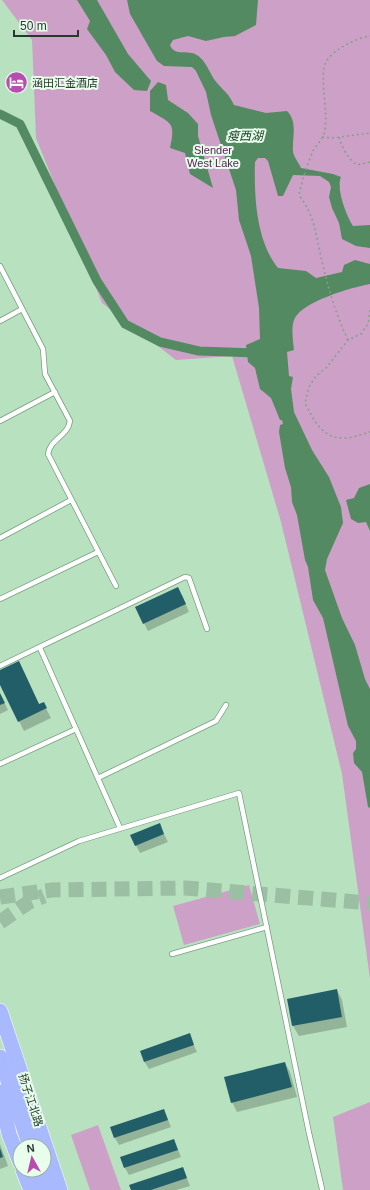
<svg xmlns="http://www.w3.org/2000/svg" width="370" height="1190" font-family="Helvetica,'Noto Sans SC',sans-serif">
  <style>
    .green { fill: #cda1c7 }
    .water { fill: #548a61 }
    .shadow { fill: #0003 }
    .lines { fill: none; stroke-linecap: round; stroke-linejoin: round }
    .canal { stroke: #548a61; stroke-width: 9 }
    .building { fill: #225e68 }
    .primary-tunnel { stroke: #9bbfa2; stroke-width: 15; stroke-dasharray: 15 8; stroke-linecap: butt }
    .service-casing { stroke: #779e7e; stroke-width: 6 }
    .primary-casing { stroke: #fff; stroke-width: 16 }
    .path { stroke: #80a086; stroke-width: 1.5; stroke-dasharray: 2 3; stroke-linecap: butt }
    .service { stroke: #fff; stroke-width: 4.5 }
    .primary { stroke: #a8b9fe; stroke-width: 15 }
    .labels { text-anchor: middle; stroke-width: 4; stroke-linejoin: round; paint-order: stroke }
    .poi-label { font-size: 11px; fill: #28392c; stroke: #e8fdeb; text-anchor: start }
    .park-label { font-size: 11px; fill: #561b53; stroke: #e8fdeb }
    .street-label { font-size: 11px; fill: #28392c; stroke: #e8fdeb }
    .water-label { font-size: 12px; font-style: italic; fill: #133c1f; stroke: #e8fdeb }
  </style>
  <rect width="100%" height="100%" fill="#b8e1c0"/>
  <g class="green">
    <polygon points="2,0 370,0 370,979 342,774 281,522 232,356 176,360 102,303 36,138 32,40"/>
    <polygon points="249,885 260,924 184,945 173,906"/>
    <polygon points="370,1102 370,1190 343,1190 333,1117"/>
    <polygon points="98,1125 121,1190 90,1190 71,1135"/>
  </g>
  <g class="water">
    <polygon points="77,0 97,0 128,54 151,81 147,91 134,90 115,72 106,55 87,29 90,21"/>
    <path d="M127 0H258L256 25 235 36 224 37 206 41 188 36 173 40 170 45C174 56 186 50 195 54 207 60 209 74 217 83 225 92 229 94 234 105L266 113 287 111C298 122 292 137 293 151 293 156 299 163 301 168L333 174 341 177C336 189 346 215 353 226L370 225V248L356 246 342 239 339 223 332 208 329 197 331 187 329 182 320 176 293 175 283 196H278L268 161 265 158H258L255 162C254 195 256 241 278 268L306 271 316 278 342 272 344 265 355 260 370 264V284C353 287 300 302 294 320 291 328 293 341 294 350L287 352 289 376 293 377 291 389 294 412 312 450 329 477 341 507 343 523 327 559 325 570 342 618 355 645 365 679 370 689V808L368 807 362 772 354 763 353 753 356 749V741L348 726 323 618 313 600 308 567 305 560 297 515 292 502 291 487 285 468 279 432 280 425 283 424 282 420H280L271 398 260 389 255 368 248 362 246 345 260 339 259 308 251 256 239 220 236 190 211 115 206 92 196 71 192 67 164 66 157 61 130 14Z"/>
    <path d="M158 82 166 85 168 100 188 113 198 124V136L213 188 190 174 185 153 170 148C176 122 171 123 150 111V91Z"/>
    <polygon points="370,484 370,531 366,522 358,523 351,519 346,500 354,498 359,488"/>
  </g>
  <g class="shadow">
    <polygon points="182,595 189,612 148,631 136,607"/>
    <polygon points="0,671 24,672 39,705 43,703 51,718 24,731 0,682"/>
    <polygon points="0,694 8,710 0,714"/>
    <polygon points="159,824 168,842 140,853 131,836"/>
    <polygon points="337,990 342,1000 347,1027 299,1036 293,1026 288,999"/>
    <polygon points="189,1035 197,1052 149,1069 144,1061"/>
    <polygon points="285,1063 290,1072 297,1097 237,1112 232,1102"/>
    <polygon points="164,1110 171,1127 119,1145 115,1138"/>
    <polygon points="174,1140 181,1157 129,1175 125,1168"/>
    <polygon points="0,1144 8,1166 0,1169"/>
    <polygon points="183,1168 190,1186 176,1190 132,1190"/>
  </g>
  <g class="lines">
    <polyline class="canal" points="0,114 20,124 97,281 125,324 160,342 199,351 258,353"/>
  </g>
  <g class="building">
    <polygon points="178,587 186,604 143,624 135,607"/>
    <polygon points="19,661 39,704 44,702 47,708 18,722 0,685 0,670"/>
    <polygon points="0,693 5,703 0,705"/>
    <polygon points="160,823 164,834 135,846 130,835"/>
    <polygon points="337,989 342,1017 292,1026 287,999"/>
    <polygon points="190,1033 194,1045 144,1062 140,1051"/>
    <polygon points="285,1062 292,1087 231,1103 224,1077"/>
    <polygon points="164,1109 168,1120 114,1138 110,1127"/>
    <polygon points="174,1139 178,1150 124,1168 120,1157"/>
    <polygon points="0,1148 3,1157 0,1158"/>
    <polygon points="183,1167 187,1178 151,1190 131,1190 129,1185"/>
  </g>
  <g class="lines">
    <g class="primary-tunnel">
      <polyline points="0,897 52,890 185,888 370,903"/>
      <polyline points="0,922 29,902 44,896"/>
    </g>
    <defs>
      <g id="service">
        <path d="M0 266 43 349 45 374 70 421C68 436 50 439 48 454L116 586"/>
        <polyline points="0,321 22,309"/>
        <polyline points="0,421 55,392"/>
        <polyline points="0,538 71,500"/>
        <polyline points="0,599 98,552"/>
        <polyline points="40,648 120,828"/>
        <polyline points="0,666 185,577 189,578 207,629"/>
        <polyline points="0,764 76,729"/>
        <polyline points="98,778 216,721 226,705"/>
        <polyline points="0,878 79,841 239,793 309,1133 322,1189"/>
        <polyline points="172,954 267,927"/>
      </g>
      <g id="primary">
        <polyline points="0,1011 60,1190"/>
        <polyline points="0,1057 30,1146"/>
        <polyline points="0,1092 9,1134 20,1162"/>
        <polyline points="23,1170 31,1190"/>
        <polyline points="38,1170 45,1190"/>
      </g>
    </defs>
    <use href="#service" class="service-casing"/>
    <use href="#primary" class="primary-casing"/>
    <g class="path">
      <polyline points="322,137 333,138 370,133"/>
      <path d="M339 137C343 149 347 158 357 165L370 162"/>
      <path d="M370 310 368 324 361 334 348 340 327 367 316 376 309 387 305 403C314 421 323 439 345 438 353 438 362 434 370 432"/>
      <path d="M348 340C336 315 328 288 322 261 315 234 316 218 299 195 302 180 307 165 313 151 317 144 324 138 325 130 328 110 321 88 324 68 326 52 356 38 370 36"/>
    </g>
    <use href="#service" class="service"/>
    <use href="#primary" class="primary"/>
  </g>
  <defs>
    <symbol id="hotel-disc" viewBox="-11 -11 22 22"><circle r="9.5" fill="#b64daf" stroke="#e8fdeb"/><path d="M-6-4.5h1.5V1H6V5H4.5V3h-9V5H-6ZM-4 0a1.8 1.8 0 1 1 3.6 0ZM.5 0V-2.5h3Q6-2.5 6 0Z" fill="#fff"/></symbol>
  </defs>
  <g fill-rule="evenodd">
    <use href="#hotel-disc" x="4" y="70" width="25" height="25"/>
  </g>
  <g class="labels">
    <g class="poi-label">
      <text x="32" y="87">涵田汇金酒店</text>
    </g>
    <g class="park-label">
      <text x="213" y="154">Slender<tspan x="213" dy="13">West Lake</tspan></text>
    </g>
    <g class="street-label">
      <text transform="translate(31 1100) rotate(72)" y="4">扬子江北路</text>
    </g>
    <g class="water-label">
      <text x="245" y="140">瘦西湖</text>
    </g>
  </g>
  <g transform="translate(32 1158) rotate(352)"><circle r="19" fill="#e8fdeb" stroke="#9baf9f"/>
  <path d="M0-3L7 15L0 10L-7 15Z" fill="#b64daf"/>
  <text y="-6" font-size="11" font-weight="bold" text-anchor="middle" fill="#28392c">N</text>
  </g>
  <path d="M14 30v6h64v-6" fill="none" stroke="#28392c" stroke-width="2"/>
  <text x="20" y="30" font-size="12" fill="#28392c" stroke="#e8fdeb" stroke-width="3" paint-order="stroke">50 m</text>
</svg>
